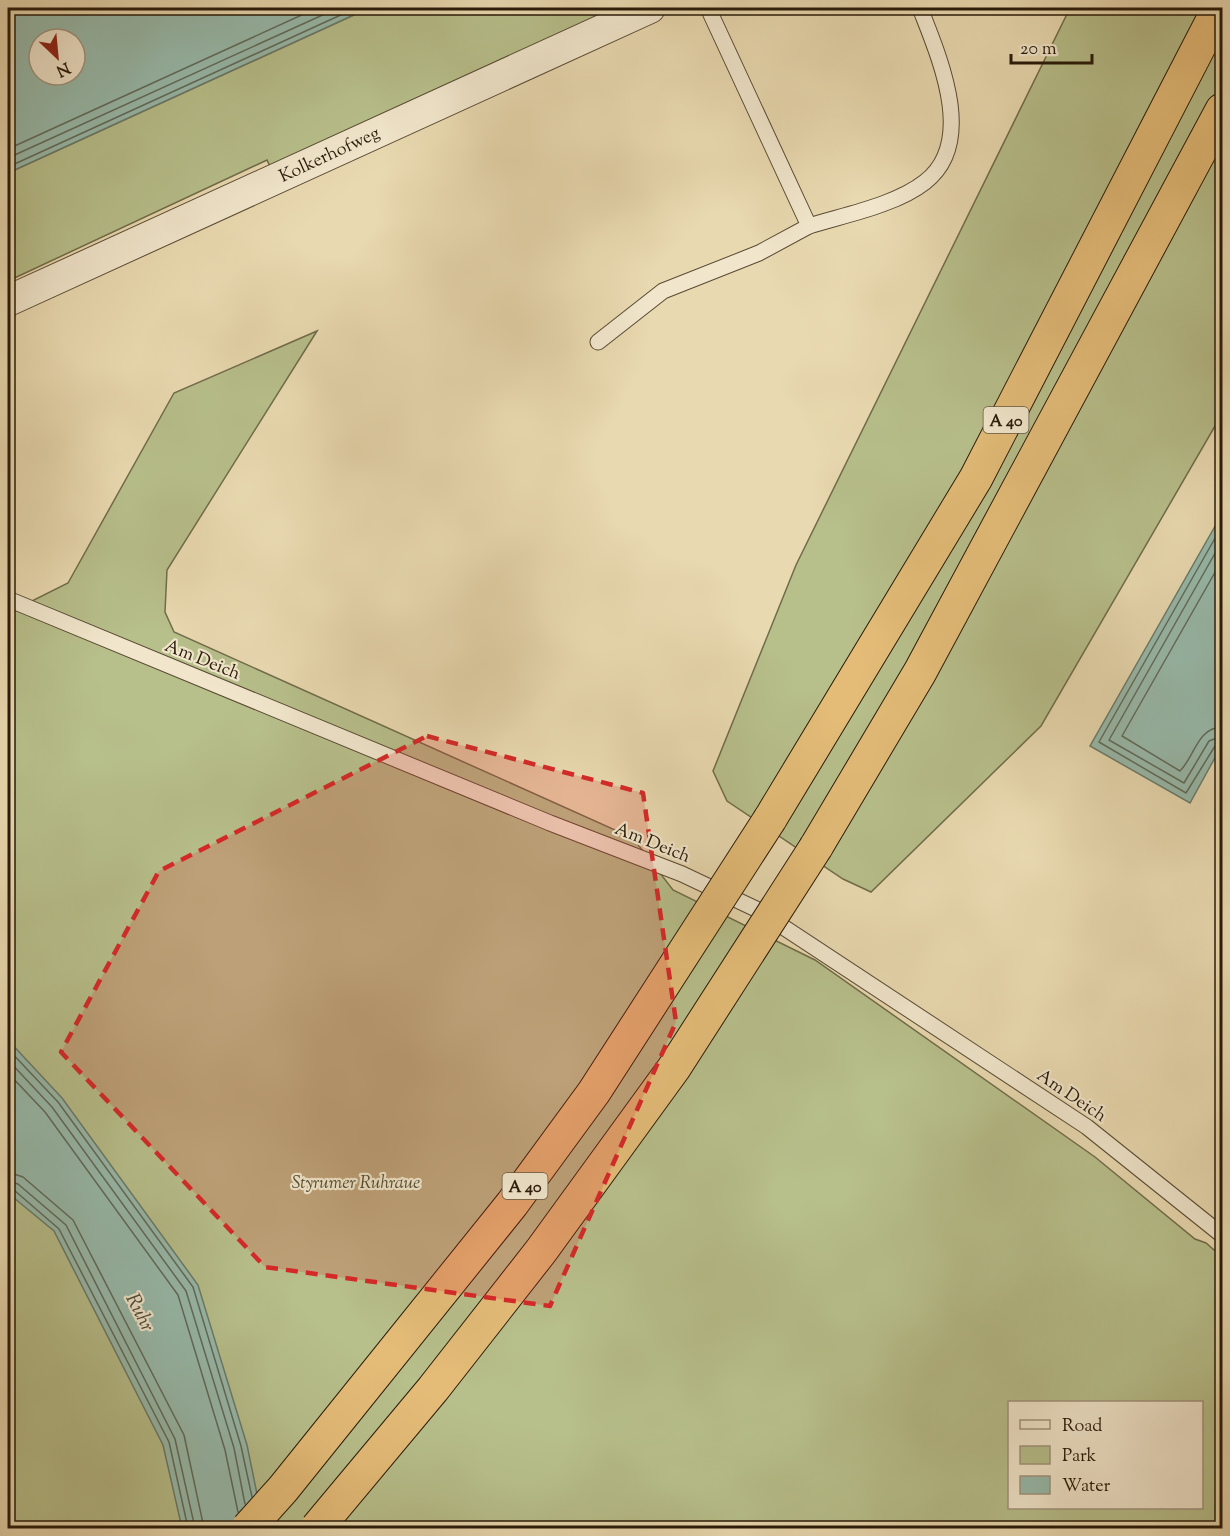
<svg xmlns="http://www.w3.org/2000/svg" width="1230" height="1536" font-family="'Sorts Mill Goudy',serif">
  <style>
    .green { fill: #b7bf8b; stroke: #706c4a; stroke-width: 1.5; fill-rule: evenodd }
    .water { fill: #97baab; stroke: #6b7a6a; stroke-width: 1.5; fill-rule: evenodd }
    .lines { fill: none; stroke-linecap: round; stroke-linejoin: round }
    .shore { stroke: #606a5a; stroke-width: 1.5 }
    .lane-casing { stroke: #584a33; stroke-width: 17 }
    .street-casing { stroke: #584a33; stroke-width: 32 }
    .highway-casing { stroke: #281a09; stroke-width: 35 }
    .lane { stroke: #f1e6cc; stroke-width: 15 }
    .street { stroke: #f1e6cc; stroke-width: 30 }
    .highway { stroke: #e4bc78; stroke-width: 33 }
    .highway-bridge-casing { stroke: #281a09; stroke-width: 35; stroke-linecap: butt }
    .highway-bridge { stroke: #e4bc78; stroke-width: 33 }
    .marked { fill: #d62828; fill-opacity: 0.2; stroke: #d62828; stroke-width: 4.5; stroke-dasharray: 12 8; stroke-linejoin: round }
    .labels { text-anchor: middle; stroke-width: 4.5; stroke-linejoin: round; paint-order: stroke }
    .shield { fill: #f1e6cc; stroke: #645744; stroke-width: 1.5 }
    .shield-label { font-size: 16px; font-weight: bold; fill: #281a09 }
    .street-label { font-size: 18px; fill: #281a09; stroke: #f1e6cc }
    .park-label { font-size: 18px; font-style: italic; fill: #534c30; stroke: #f1e6cc }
    .water-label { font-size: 20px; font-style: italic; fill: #494a3a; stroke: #f1e6cc }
  </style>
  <rect width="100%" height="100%" fill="#e9d9b0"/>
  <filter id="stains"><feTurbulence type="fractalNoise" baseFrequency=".00333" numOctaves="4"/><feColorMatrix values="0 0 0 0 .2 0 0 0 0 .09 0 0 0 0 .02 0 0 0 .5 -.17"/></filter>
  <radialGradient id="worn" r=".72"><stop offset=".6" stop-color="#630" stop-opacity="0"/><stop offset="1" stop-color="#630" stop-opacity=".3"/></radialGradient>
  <g class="green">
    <polygon points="369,8 676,8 422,119 281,190 267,160 8,281 8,173"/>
    <polygon points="1070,8 1222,8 1222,414 1041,726 871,892 843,879 727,801 713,771 796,565"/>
    <path d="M317 331 167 570 165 612 174 632 633 838 673 890 815 960 1095 1157 1195 1239 1206 1243 1222 1257V1528H8V613L68 583 174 393ZM1010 1402H1202V1508H1010Z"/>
  </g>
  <g class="water">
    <path d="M8 8H369L8 173ZM39 39H75V75H39Z"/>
    <polygon points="1222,514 1222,745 1190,803 1090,746"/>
    <polygon points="8,1040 62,1098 198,1285 247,1445 264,1528 182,1528 163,1445 54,1231 8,1193"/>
  </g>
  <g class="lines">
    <g class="shore">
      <polyline points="8,149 317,8"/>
      <polyline points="8,158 338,8"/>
      <polyline points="8,167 356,8"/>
      <polyline points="1222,526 1099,742 1186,793 1215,746 1222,743"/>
      <polyline points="1222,541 1109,740 1184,783 1209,741 1222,736"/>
      <path d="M1222 560 1122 736 1180 771C1195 756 1197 728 1222 727"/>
      <polyline points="8,1049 58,1102 193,1287 241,1446 252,1497"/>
      <polyline points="8,1060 52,1107 186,1291 234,1448 245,1504"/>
      <polyline points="8,1073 45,1112 178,1295 225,1450 238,1512"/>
      <polyline points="8,1172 23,1177 73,1220 184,1435 204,1528"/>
      <polyline points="8,1181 18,1184 66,1225 175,1439 195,1528"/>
      <polyline points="8,1189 14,1190 59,1229 169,1442 188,1528"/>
    </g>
    <defs>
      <g id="lane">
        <path d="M809 226C844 215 896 205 925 182 977 142 939 57 920 8"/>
        <polyline points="598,342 663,291 759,253 809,226 708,8"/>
        <polyline points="8,599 550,823 682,874 756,909 1087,1127 1222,1235"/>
      </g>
      <polyline id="street" points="8,301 650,8"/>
      <g id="highway">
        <polyline points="770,819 976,478 1219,8"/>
        <polyline points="816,847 920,672 1222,110"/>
      </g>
    </defs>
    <use href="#lane" class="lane-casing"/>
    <use href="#street" class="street-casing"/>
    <use href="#highway" class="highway-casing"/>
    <use href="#lane" class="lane"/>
    <use href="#street" class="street"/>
    <use href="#highway" class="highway"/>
    <defs>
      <g id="highway-bridge">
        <polyline points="248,1528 283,1489 512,1204 594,1092 770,819"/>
        <polyline points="317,1528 433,1389 541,1251 674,1068 816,847"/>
      </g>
    </defs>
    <use href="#highway-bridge" class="highway-bridge-casing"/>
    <use href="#highway-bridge" class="highway-bridge"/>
  </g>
  <path class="marked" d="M427 736 643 793 676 1022 550 1306 265 1267 61 1052 159 871Z"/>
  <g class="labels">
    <g class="shield">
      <rect x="983.5" y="407" width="45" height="26" rx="4.5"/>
      <rect x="502.5" y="1173" width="45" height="26" rx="4.5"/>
    </g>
    <g class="shield-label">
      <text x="1006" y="426">A 40</text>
      <text x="525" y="1192">A 40</text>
    </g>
    <g class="street-label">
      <text transform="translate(329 154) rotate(-25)" y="6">Kolkerhofweg</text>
      <text transform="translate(203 659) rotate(22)" y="6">Am Deich</text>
      <text transform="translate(653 842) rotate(22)" y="6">Am Deich</text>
      <text transform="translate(1072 1095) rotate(34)" y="6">Am Deich</text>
    </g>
    <g class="park-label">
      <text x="356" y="1188">Styrumer Ruhraue</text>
    </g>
    <g class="water-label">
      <text transform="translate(141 1312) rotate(63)" y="7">Ruhr</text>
    </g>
  </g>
  <rect width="1230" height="1536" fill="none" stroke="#e9d9b0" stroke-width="30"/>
  <rect x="9" y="9" width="1212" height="1518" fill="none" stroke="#281a09" stroke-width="3"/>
  <rect x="15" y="15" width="1200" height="1506" fill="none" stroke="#281a09" stroke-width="1.5"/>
  <rect x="1008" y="1401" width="195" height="108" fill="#f1e6cc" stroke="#a1947e" stroke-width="1.5"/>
  <rect x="1020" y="1420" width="30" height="9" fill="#f1e6cc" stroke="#a1947e" stroke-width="1.5"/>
  <text x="1062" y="1431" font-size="18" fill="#281a09">Road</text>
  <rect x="1020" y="1446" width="30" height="18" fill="#b7bf8b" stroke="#a1947e" stroke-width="1.5"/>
  <text x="1062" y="1461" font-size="18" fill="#281a09">Park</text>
  <rect x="1020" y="1476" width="30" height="18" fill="#97baab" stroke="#a1947e" stroke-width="1.5"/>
  <text x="1062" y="1491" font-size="18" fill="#281a09">Water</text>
  <g transform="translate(57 57) rotate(154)"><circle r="28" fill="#f1e6cc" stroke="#a1947e" stroke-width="1.5"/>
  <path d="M0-4.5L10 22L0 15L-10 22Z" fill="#8f2418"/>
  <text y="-9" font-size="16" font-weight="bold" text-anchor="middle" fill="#281a09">N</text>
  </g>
  <path d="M1011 54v9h81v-9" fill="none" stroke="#281a09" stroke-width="3"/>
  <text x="1020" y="54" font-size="18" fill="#281a09" stroke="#f1e6cc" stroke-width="4.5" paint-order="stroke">20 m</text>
  <rect width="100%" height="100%" filter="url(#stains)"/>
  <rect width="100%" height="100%" fill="url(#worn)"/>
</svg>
